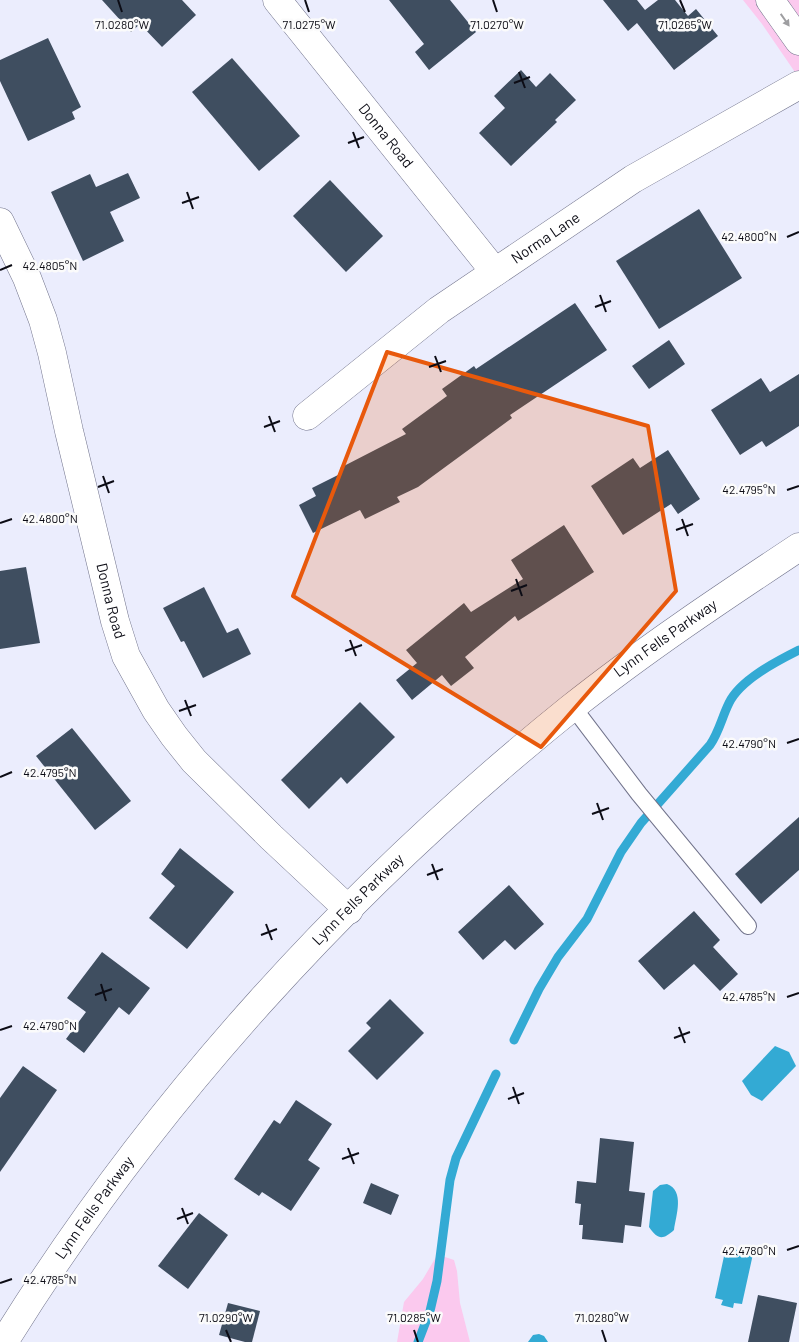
<svg xmlns="http://www.w3.org/2000/svg" width="799" height="1342" font-family="Barlow,sans-serif">
  <style>
    .green { fill: #fbc9ee }
    .water { fill: #33aad4 }
    .lines { fill: none; stroke-linecap: round; stroke-linejoin: round }
    .stream { stroke: #33aad4; stroke-width: 9 }
    .building { fill: #3f4e60 }
    .service-casing { stroke: #72748c; stroke-width: 18 }
    .minor-casing { stroke: #72748c; stroke-width: 29 }
    .primary-casing { stroke: #72748c; stroke-width: 29 }
    .service { stroke: #fff; stroke-width: 16 }
    .minor { stroke: #fff; stroke-width: 28 }
    .primary { stroke: #fff; stroke-width: 28 }
    .oneway { fill: #9e9ea1 }
    .marked { fill: #e8590c; fill-opacity: 0.2; stroke: #e8590c; stroke-width: 4; stroke-linejoin: round }
    .ticks { fill: none; stroke: #0c0c15; stroke-width: 2 }
    .labels { text-anchor: middle; stroke-width: 5; stroke-linejoin: round; paint-order: stroke }
    .street-label { font-size: 15px; fill: #0c0c15; stroke: #fbfbfb }
    .ticks-label { font-size: 12px; text-anchor: middle; fill: #0c0c15; stroke: #fbfbfb; stroke-width: 5; stroke-linejoin: round; paint-order: stroke }
  </style>
  <rect width="100%" height="100%" fill="#ebedfd"/>
  <g class="green">
    <polygon points="743,0 799,0 799,78 762,24"/>
    <polygon points="442,1256 454,1260 457,1271 460,1303 470,1342 397,1342 404,1302 423,1279 436,1257"/>
  </g>
  <g class="water">
    <polygon points="775,1046 789,1052 796,1066 762,1101 751,1095 742,1081"/>
    <path d="M667 1184C685 1191 676 1215 674 1230 663 1240 658 1240 649 1227L653 1191 660 1185Z"/>
    <polygon points="726,1247 753,1254 742,1304 734,1303 733,1308 721,1305 723,1300 715,1298"/>
    <polygon points="539,1334 544,1336 548,1342 528,1342 533,1335"/>
  </g>
  <g class="lines">
    <g class="stream">
      <path d="M514 1040 539 989 558 957 587 919 621 852 641 823 710 745C719 732 722 717 729 703 740 680 777 661 799 650"/>
      <polyline points="418,1342 430,1311 437,1281 450,1180 456,1158 496,1074"/>
    </g>
  </g>
  <g class="building">
    <polygon points="102,0 182,0 196,15 162,47 140,24 131,32"/>
    <polygon points="389,0 450,0 476,32 429,70 415,52 424,44"/>
    <polygon points="603,0 637,0 645,10 658,0 675,0 688,16 696,9 718,36 674,70 637,23 628,31"/>
    <polygon points="48,38 81,107 72,112 75,119 28,141 0,81 0,60"/>
    <polygon points="232,58 300,136 259,171 192,92"/>
    <polygon points="521,70 536,87 550,73 576,100 555,120 557,122 511,166 479,133 505,108 494,96"/>
    <polygon points="128,173 140,198 110,212 124,241 83,261 51,192 90,174 96,187"/>
    <polygon points="330,180 383,236 346,272 293,216"/>
    <polygon points="699,209 742,278 659,329 616,261"/>
    <polygon points="575,303 607,350 510,415 512,418 418,487 397,497 400,502 365,519 360,510 313,533 299,505 316,496 312,488 342,473 340,468 406,434 402,429 447,396 442,389 474,366 476,369"/>
    <polygon points="669,340 685,364 649,389 632,366"/>
    <polygon points="799,374 799,426 766,447 762,441 740,455 711,410 761,378 770,392"/>
    <polygon points="668,450 700,499 678,514 671,504 623,535 591,486 633,458 640,468"/>
    <polygon points="564,525 594,572 518,621 515,616 465,657 474,668 451,686 442,675 412,700 396,680 417,663 406,650 464,603 471,612 523,579 511,560"/>
    <polygon points="26,567 40,643 0,649 0,571"/>
    <polygon points="204,587 227,633 238,628 251,654 203,678 184,641 181,642 163,608"/>
    <polygon points="360,702 395,737 347,784 341,777 309,809 281,780"/>
    <polygon points="72,728 131,801 95,830 36,756"/>
    <polygon points="799,817 799,870 761,904 735,874"/>
    <polygon points="180,848 234,892 187,949 149,918 175,886 161,874"/>
    <polygon points="509,885 544,924 515,950 505,940 483,960 458,932"/>
    <polygon points="694,911 720,940 713,947 738,974 720,991 694,964 664,990 638,961"/>
    <polygon points="102,952 150,988 129,1015 119,1007 84,1053 66,1039 86,1012 67,998"/>
    <polygon points="390,999 424,1033 377,1080 348,1051 371,1028 366,1023"/>
    <polygon points="23,1066 57,1090 0,1172 0,1098"/>
    <polygon points="296,1100 332,1124 308,1160 320,1168 291,1211 262,1192 259,1196 234,1179 274,1120 280,1124"/>
    <polygon points="600,1138 634,1142 629,1191 645,1193 641,1227 625,1225 623,1243 582,1239 583,1225 579,1225 581,1204 575,1203 577,1181 596,1183"/>
    <polygon points="371,1183 399,1195 391,1215 363,1203"/>
    <polygon points="199,1213 228,1235 188,1289 158,1266"/>
    <polygon points="758,1295 797,1303 789,1342 748,1342"/>
    <polygon points="228,1303 260,1311 252,1342 245,1342 219,1335"/>
  </g>
  <g class="lines">
    <defs>
      <polyline id="service" points="573,707 639,794 748,926"/>
      <g id="minor">
        <path id="s1" d="M277 0 495 272"/>
        <polyline points="770,0 799,41"/>
        <path id="s2" d="M0 222 27 278 43 320 52 353 69 431 115 621 126 656 156 710 174 736 194 761 271 837 349 910"/>
        <path id="s3" d="M307 416 439 310 633 179 799 85"/>
      </g>
      <g id="primary">
        <path id="s4" d="M4 1342C153 1101 351 885 571 708 644 650 722 598 799 547"/>
      </g>
    </defs>
    <use href="#service" class="service-casing"/>
    <use href="#minor" class="minor-casing"/>
    <use href="#primary" class="primary-casing"/>
    <use href="#service" class="service"/>
    <use href="#minor" class="minor"/>
    <use href="#primary" class="primary"/>
  </g>
  <defs><path id="oneway-solid" d="M-6-.8H1V-3.2L6.5 0L1 3.2V.8H-6Z" transform="scale(1.25)"/></defs>
  <use class="oneway" href="#oneway-solid" transform="translate(785 20) rotate(55)"/>
  <path class="marked" d="M387 352 648 426 676 591 541 747 293 596Z"/>
  <path class="ticks" d="M118 0 122 12M305 0 309 12M493 0 497 12M680 0 685 12M519 72 525 88M514 83 530 77M353 132 359 148M348 143 364 137M187 192 193 209M182 203 199 197M787 237 799 232M0 270 12 265M600 295 606 312M595 307 611 301M435 356 441 372M429 367 446 361M269 416 275 432M264 427 280 421M103 476 109 493M98 487 114 481M787 490 799 486M682 519 688 536M0 523 12 519M676 530 693 524M516 579 522 596M511 591 527 585M350 640 356 656M345 651 362 645M185 700 191 716M179 711 196 705M787 743 799 739M0 777 12 772M597 803 603 820M592 814 609 808M432 864 438 880M427 875 443 869M266 924 272 940M261 935 277 929M101 984 106 1001M95 995 112 989M787 997 799 993M679 1027 685 1043M0 1030 12 1026M674 1038 690 1032M513 1087 519 1104M508 1099 524 1093M348 1148 354 1164M342 1159 359 1153M182 1208 188 1224M177 1219 193 1213M787 1250 799 1246M0 1283 12 1279M226 1330 231 1342M414 1330 418 1342M602 1330 606 1342"/>
  <g class="labels">
    <g class="street-label">
      <text dy="5" stroke="none"><textPath href="#s1" startOffset="174">Donna Road</textPath></text>
      <text dy="5" stroke="none"><textPath href="#s3" startOffset="298">Norma Lane</textPath></text>
      <text dy="5" stroke="none"><textPath href="#s2" startOffset="396">Donna Road</textPath></text>
      <text dy="5" stroke="none"><textPath href="#s4" startOffset="972">Lynn Fells Parkway</textPath></text>
      <text dy="5" stroke="none"><textPath href="#s4" startOffset="568">Lynn Fells Parkway</textPath></text>
      <text dy="5" stroke="none"><textPath href="#s4" startOffset="162">Lynn Fells Parkway</textPath></text>
    </g>
  </g>
  <g class="ticks-label">
    <text x="122" y="29">71.0280°W</text>
    <text x="309" y="29">71.0275°W</text>
    <text x="497" y="29">71.0270°W</text>
    <text x="685" y="29">71.0265°W</text>
    <text x="749" y="241">42.4800°N</text>
    <text x="50" y="270">42.4805°N</text>
    <text x="749" y="494">42.4795°N</text>
    <text x="50" y="523">42.4800°N</text>
    <text x="749" y="748">42.4790°N</text>
    <text x="50" y="777">42.4795°N</text>
    <text x="749" y="1001">42.4785°N</text>
    <text x="50" y="1030">42.4790°N</text>
    <text x="749" y="1255">42.4780°N</text>
    <text x="50" y="1284">42.4785°N</text>
    <text x="226" y="1322">71.0290°W</text>
    <text x="414" y="1322">71.0285°W</text>
    <text x="602" y="1322">71.0280°W</text>
  </g>
</svg>
